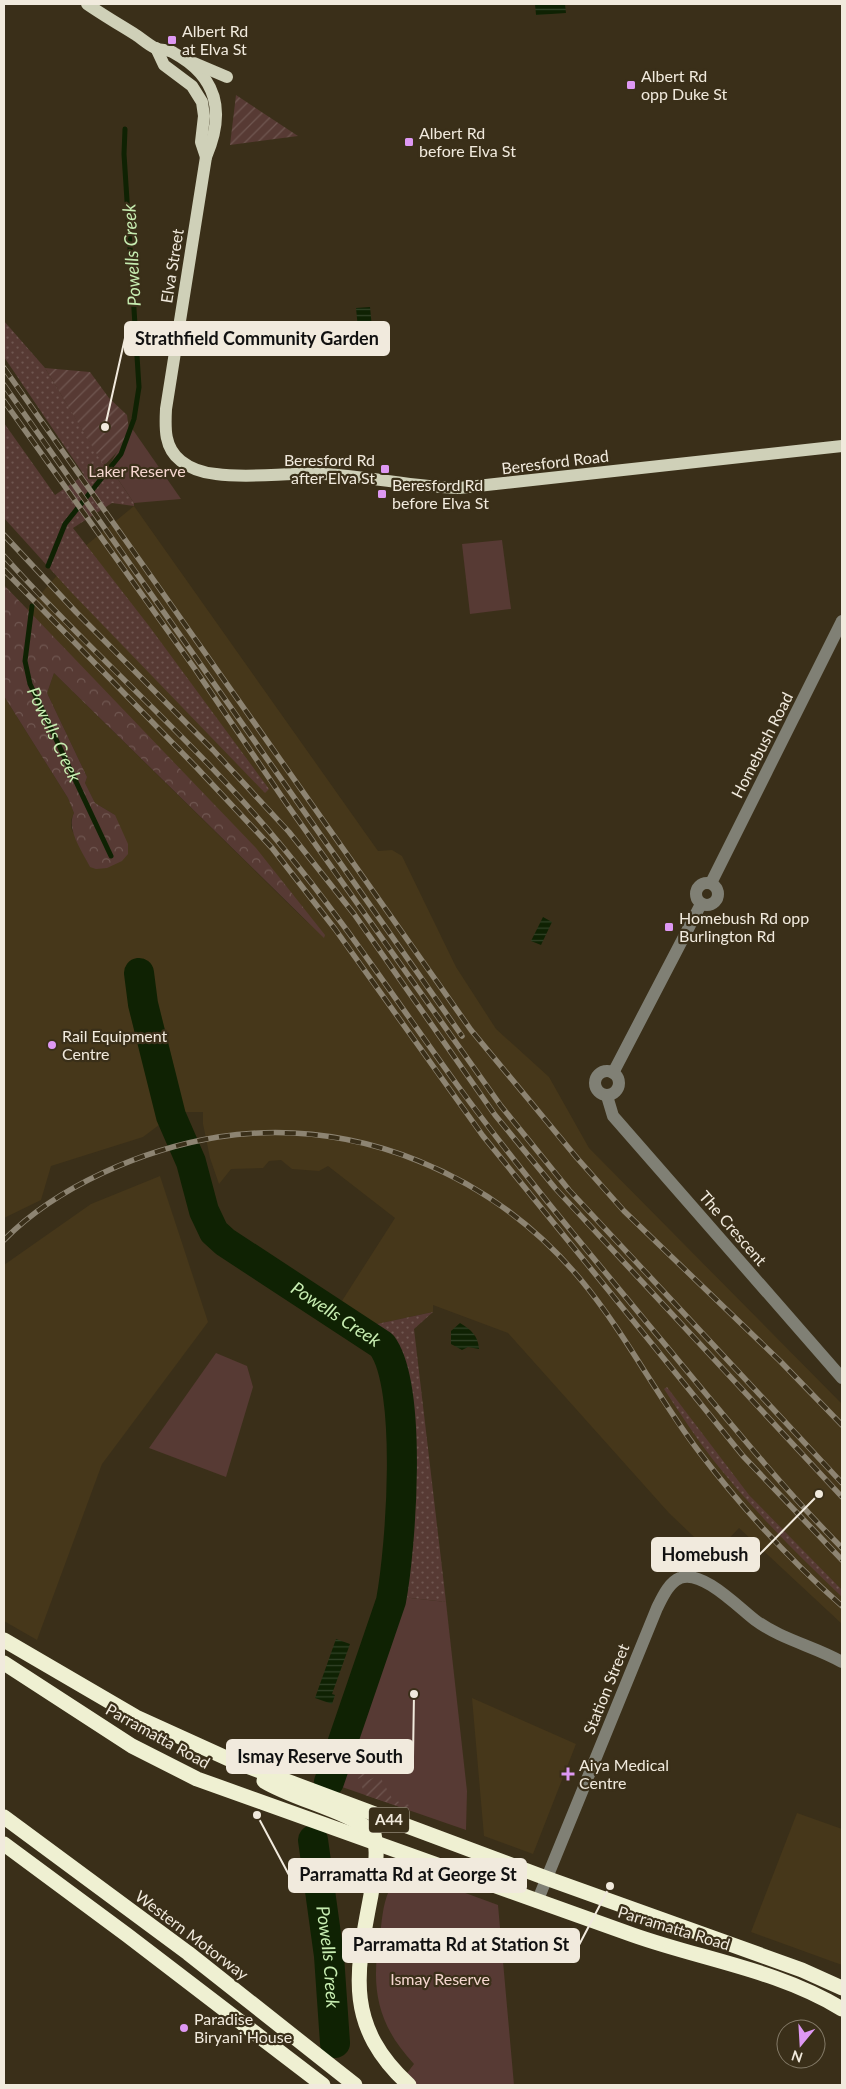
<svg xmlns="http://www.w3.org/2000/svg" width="846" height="2089" font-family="Lato,sans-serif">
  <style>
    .built { fill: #46371a }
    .grass { fill: url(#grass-dots) }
    .forest { fill: url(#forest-crowns) }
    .park { fill: #573a34 }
    .garden { fill: url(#garden-furrows) }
    .water { fill: url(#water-rules) }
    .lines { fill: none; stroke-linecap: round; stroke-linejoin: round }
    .stream { stroke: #0f2203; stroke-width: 5 }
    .river { stroke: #0f2203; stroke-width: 30 }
    .minor { stroke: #808075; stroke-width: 12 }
    .major { stroke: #cfd0b8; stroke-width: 12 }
    .highway { stroke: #eff0d2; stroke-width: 15 }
    .rail-casing { stroke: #8d8472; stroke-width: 5.5 }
    .rail { stroke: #3a2f19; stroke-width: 4; stroke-dasharray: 11; stroke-linecap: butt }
    .poi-dot { fill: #de98f3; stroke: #3a2f19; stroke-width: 2 }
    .labels { text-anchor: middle; stroke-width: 4.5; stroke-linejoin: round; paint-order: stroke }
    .shield { fill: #3a2f19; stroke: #bab2a2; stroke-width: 1 }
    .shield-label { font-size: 15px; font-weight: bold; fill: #f1eadd }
    .poi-label { font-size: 16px; fill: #f1eadd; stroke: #3a2f19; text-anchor: start }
    .street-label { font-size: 16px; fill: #f1eadd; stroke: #3a2f19 }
    .park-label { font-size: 16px; fill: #f5d6cf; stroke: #3a2f19 }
    .water-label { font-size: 18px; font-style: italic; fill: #c7edb1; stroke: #3a2f19 }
    .leader { fill: none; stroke: #f1eadd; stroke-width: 2 }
    .callout-dot { fill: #f1eadd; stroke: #3a2f19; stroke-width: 2 }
    .callout { fill: #f1eadd; stroke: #f1eadd; stroke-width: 2 }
    .callout-label { font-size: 18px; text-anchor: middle; font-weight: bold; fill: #111 }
  </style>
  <defs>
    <pattern id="grass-dots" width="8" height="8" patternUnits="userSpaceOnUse" patternTransform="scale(1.25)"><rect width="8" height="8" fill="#573a34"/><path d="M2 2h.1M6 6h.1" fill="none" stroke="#705751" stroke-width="1.8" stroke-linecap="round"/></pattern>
    <pattern id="forest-crowns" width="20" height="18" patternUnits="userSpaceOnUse" patternTransform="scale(1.25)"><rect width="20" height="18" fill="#573a34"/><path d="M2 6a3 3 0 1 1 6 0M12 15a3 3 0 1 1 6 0" fill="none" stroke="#705751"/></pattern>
    <pattern id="garden-furrows" width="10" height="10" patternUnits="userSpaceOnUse" patternTransform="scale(1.25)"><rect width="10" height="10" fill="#573a34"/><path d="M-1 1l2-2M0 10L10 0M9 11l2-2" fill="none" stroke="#705751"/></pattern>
    <pattern id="water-rules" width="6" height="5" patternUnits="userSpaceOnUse" patternTransform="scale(1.25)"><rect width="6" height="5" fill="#0f2203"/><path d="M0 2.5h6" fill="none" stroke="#324227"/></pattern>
  </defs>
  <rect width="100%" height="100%" fill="#3a2f19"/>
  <g class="built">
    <polygon points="134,506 378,851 392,850 402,856 456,967 496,1029 549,1077 589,1148 842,1404 842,1624 739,1528 713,1555 669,1513 508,1333 433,1305 433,1312 372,1325 340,1304 395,1218 328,1166 319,1171 292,1169 281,1160 269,1161 263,1168 231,1169 219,1184 210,1158 203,1124 203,1112 181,1112 171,1116 143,1137 51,1166 41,1200 4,1218 4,696 68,798 74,813 71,820 71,828 90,867 115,815 95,803 85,783 87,777 47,693 54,673 310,925 21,616 78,552"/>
    <polygon points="160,1176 208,1322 102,1464 37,1640 4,1621 4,1265 91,1204"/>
    <polygon points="472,1698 576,1744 533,1854 484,1836"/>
    <polygon points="797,1813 842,1829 842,1965 751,1932"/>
  </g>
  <g class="grass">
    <polygon points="4,321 45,368 104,465 109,466 134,503 134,506 112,503 73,528 149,626 269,789 265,793 71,592 4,518 4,423 55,495 84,475 4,357"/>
    <polygon points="433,1312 414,1329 446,1602 402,1597 409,1483 397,1350 390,1337 372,1325"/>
    <path d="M667 1387 749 1495 842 1590V1597C797 1554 753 1510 714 1461 696 1438 680 1413 664 1389Z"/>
  </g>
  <path class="forest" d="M4 585 256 848 325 935 324 938 54 673 47 693 87 777 85 783 95 803 115 815 128 844V854L122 861 107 868 96 869 90 867C82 851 66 830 74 813L68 798 4 696Z"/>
  <g class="park">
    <polygon points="131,427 181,499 134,503 109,466"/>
    <polygon points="502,540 511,609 470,614 462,544"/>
    <polygon points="216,1353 247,1366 253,1387 226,1477 149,1448"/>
    <polygon points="402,1597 446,1602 467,1791 466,1830 342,1787"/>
    <path d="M414 1878 430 1880 498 1905 514 2085H398L414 2064C373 2020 371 1982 381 1927 383 1910 385 1892 396 1880L402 1885Z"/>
  </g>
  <g class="garden">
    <polygon points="236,95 298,136 230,145"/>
    <polygon points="45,368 90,372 109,398 127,415 130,438 104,466"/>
    <path d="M408 1733 412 1734C396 1753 379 1767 358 1779L356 1774 386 1756Z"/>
    <polygon points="379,1775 393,1800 409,1805 412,1811 365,1795 361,1784"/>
  </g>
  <g class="water">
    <polygon points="535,4 565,4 566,13 536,15"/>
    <polygon points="370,307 373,338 359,339 356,308"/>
    <polygon points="543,917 552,922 541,945 531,941"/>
    <path d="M460 1323C471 1330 478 1335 479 1349L468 1347 462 1350 451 1344V1331Z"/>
    <polygon points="336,1639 350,1644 332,1694 335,1695 332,1704 315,1698"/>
  </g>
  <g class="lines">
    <g class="stream">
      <polyline points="48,566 65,524 121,454 134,419 139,387 124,154 125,129"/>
      <path id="s1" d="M32 606 25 661 30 684 111 856"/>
    </g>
    <g class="river">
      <path id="s2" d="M139 973 143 1004 171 1116 191 1162 204 1211 214 1232 225 1242 382 1345C413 1387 401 1547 391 1601L329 1782"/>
      <path id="s3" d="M313 1840 329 1956 335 2043"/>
    </g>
    <g class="minor">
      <circle cx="707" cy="894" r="11"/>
      <polyline points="711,883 842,621"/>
      <circle cx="607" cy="1083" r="12"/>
      <polyline points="613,1073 701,904"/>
      <polyline points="607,1096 613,1116 842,1378"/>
      <path d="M537 1902 657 1608C662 1598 669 1582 680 1578 702 1569 739 1608 755 1620 782 1640 814 1646 842 1662"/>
    </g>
    <g class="major">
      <path d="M87 4C103 15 120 25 136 35 142 39 149 45 155 48 161 51 169 49 174 53 218 77 225 113 206 157L166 409C165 428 164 448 181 461 191 469 204 473 216 474 251 479 288 472 323 474 369 476 413 487 459 488L842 446"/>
      <polyline points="156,48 164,65 192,86 202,102 204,116 201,142 206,157"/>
      <polyline points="194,63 227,77"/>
    </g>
    <g class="highway">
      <polyline points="4,1640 136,1717 233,1761 546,1878 802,1970 842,1988"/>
      <path d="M4 1663 132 1746 197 1779C342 1831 487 1884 633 1935 704 1960 778 1970 842 2009"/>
      <path d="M264 1781C295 1800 351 1811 374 1834 379 1854 374 1875 371 1895 356 1973 344 2025 409 2085"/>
      <polyline points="4,1817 188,1953 355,2085"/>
      <polyline points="4,1844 127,1935 323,2085"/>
    </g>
    <defs>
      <g id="rail">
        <polyline points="4,368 471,1030 577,1158 624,1211 780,1361 842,1425"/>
        <polyline points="4,385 462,1036"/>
        <polyline points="4,401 195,669 286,803 501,1106 569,1190 842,1483"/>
        <polyline points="4,535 76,612 213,750 289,832 354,914 495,1115 555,1188 842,1497"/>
        <path d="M4 556C92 655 195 741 280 844 344 921 399 1005 458 1086 521 1172 590 1254 658 1336 718 1408 776 1481 842 1548"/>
        <polyline points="4,570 197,768 272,848 335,929 483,1136 743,1456 842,1560"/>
        <path d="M4 1240C57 1186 144 1149 218 1137 356 1116 493 1174 581 1280 626 1334 657 1397 700 1453 742 1508 790 1560 842 1606"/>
      </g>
    </defs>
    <use href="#rail" class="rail-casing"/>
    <use href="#rail" class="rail"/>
  </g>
  <g class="poi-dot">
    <rect x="167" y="35" width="10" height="10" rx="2.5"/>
    <rect x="626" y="80" width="10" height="10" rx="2.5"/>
    <rect x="404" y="137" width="10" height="10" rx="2.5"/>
    <rect x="380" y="464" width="10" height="10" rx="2.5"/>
    <rect x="377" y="489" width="10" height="10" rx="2.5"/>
    <rect x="664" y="922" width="10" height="10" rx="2.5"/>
    <circle cx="52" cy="1045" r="5"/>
    <path d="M565.5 1766.5h5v5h5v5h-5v5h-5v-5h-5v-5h5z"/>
    <circle cx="184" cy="2028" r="5"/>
  </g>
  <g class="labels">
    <rect class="shield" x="369" y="1807.5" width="40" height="25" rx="4"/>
    <g class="shield-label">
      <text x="389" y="1825">A44</text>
    </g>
    <g class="poi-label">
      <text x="182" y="37">Albert Rd<tspan x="182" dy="18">at Elva St</tspan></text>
      <text x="641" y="82">Albert Rd<tspan x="641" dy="18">opp Duke St</tspan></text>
      <text x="419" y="139">Albert Rd<tspan x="419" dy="18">before Elva St</tspan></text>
      <text x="375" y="466" text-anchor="end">Beresford Rd<tspan x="375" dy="18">after Elva St</tspan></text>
      <text x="392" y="491">Beresford Rd<tspan x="392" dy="18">before Elva St</tspan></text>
      <text x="679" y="924">Homebush Rd opp<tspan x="679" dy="18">Burlington Rd</tspan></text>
      <text x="62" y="1042">Rail Equipment<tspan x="62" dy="18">Centre</tspan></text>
      <text x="579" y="1771">Aiya Medical<tspan x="579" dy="18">Centre</tspan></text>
      <text x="194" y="2025">Paradise<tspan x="194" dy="18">Biryani House</tspan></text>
    </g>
    <g class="street-label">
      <text transform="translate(172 266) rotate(-81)" y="6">Elva Street</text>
      <text transform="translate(555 462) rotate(-7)" y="6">Beresford Road</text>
      <text transform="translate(762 745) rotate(-63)" y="6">Homebush Road</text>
      <text transform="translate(733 1228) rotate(49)" y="6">The Crescent</text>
      <text transform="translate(606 1689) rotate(-68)" y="6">Station Street</text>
      <text transform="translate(158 1736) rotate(29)" y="6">Parramatta Road</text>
      <text transform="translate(674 1928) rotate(17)" y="6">Parramatta Road</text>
      <text transform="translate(192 1935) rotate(37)" y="6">Western Motorway</text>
    </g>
    <g class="park-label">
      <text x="137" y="477">Laker Reserve</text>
      <text x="440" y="1985">Ismay Reserve</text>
    </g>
    <g class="water-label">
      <text transform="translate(132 255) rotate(-93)" y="6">Powells Creek</text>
      <text dy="6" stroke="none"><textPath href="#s1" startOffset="135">Powells Creek</textPath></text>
      <text dy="6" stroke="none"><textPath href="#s2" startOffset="418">Powells Creek</textPath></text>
      <text dy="6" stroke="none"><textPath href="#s3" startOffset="118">Powells Creek</textPath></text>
    </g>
  </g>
  <path class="leader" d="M105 427L125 338M819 1494L759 1555M414 1694L413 1757M257 1815L289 1875M610 1886L579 1945"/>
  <g class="callout-dot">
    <circle cx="105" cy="427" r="5"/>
    <circle cx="819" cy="1494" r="5"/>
    <circle cx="414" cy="1694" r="5"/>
    <circle cx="257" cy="1815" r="5"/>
    <circle cx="610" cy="1886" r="5"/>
  </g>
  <g class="callout">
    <rect x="125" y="322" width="264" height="33" rx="5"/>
    <rect x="652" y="1538" width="107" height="33" rx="5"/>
    <rect x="227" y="1740" width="186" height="33" rx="5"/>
    <rect x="289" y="1859" width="237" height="33" rx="5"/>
    <rect x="343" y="1929" width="236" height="33" rx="5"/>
  </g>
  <g class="callout-label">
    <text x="257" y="345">Strathfield Community Garden</text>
    <text x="705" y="1561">Homebush</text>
    <text x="320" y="1763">Ismay Reserve South</text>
    <text x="408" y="1881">Parramatta Rd at George St</text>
    <text x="461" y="1951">Parramatta Rd at Station St</text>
  </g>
  <rect width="846" height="2089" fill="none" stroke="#f1eadd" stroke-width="10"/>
  <g transform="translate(801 2044) rotate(198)"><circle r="24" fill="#3a2f19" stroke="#837a67"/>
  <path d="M0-4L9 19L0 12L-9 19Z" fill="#de98f3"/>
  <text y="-8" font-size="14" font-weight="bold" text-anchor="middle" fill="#f1eadd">N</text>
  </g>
</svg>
